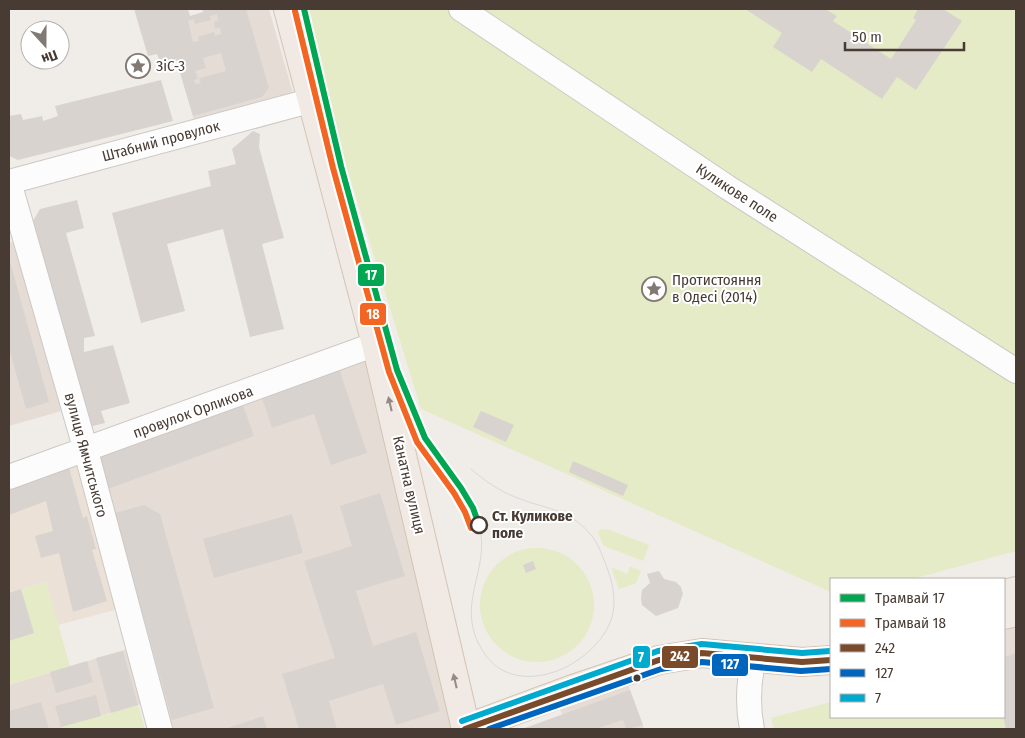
<svg xmlns="http://www.w3.org/2000/svg" width="1025" height="738" font-family="'Fira Sans Condensed',sans-serif">
  <style>
    .residential { fill: #e5ddd5 }
    .education { fill: #ece1d7 }
    .green { fill: #e5ebc6 }
    .building { fill: #d8d3cf; fill-rule: evenodd }
    .lines { fill: none; stroke-linecap: round; stroke-linejoin: round }
    .minor-casing { stroke: #cdc8c4; stroke-width: 26 }
    .major-casing { stroke: #d4c4b4; stroke-width: 30 }
    .minor { stroke: #fdfcfc; stroke-width: 24 }
    .major { stroke: #f1e9e3; stroke-width: 28 }
    .tram { stroke: #d9d8d8; stroke-width: 1 }
    .bus-1-casing { stroke: #fff; stroke-width: 10 }
    .bus-2-casing { stroke: #fff; stroke-width: 10 }
    .bus-3-casing { stroke: #fff; stroke-width: 10 }
    .bus-1 { stroke: #7a4b2a; stroke-width: 6 }
    .bus-2 { stroke: #0065bd; stroke-width: 6 }
    .bus-3 { stroke: #00a9ce; stroke-width: 6 }
    .tram-1-casing { stroke: #fff; stroke-width: 10 }
    .tram-2-casing { stroke: #fff; stroke-width: 10 }
    .tram-1 { stroke: #00a651; stroke-width: 6 }
    .tram-2 { stroke: #f26522; stroke-width: 6 }
    .oneway { fill: #948983 }
    .stop-dot { fill: #fff; stroke: #473b34; stroke-width: 2.5 }
    .bus-dot { fill: #473b34; stroke: #fff; stroke-width: 2 }
    .labels { text-anchor: middle; stroke-width: 4; stroke-linejoin: round; paint-order: stroke }
    .poi-label { font-size: 15px; fill: #473b34; stroke: #fff; text-anchor: start }
    .street-label { font-size: 15px; fill: #473b34; stroke: #fff }
    .stop-label { font-size: 15px; font-weight: bold; fill: #473b34; stroke: #fff; text-anchor: start }
    .line-badge { stroke: #fff; stroke-width: 2 }
    .badge-label { font-size: 14px; text-anchor: middle; font-weight: bold; fill: #fff }
  </style>
  <rect width="100%" height="100%" fill="#f0ece8"/>
  <g class="residential">
    <polygon points="217,9 269,9 294,97 195,124 166,23"/>
    <polygon points="18,240 65,410 9,426 9,243"/>
    <polygon points="375,346 458,729 162,729 86,451"/>
    <polygon points="1016,626 1016,729 1006,729 1003,717 1004,630"/>
    <polygon points="137,646 151,701 62,727 62,729 9,729 9,685"/>
    <polygon points="627,682 644,729 567,729 559,706"/>
  </g>
  <polygon class="education" points="86,451 126,607 58,625 46,582 9,593 9,478"/>
  <g class="green">
    <polygon points="304,9 1016,9 1016,551 912,579 831,579 831,592 421,409 346,165"/>
    <polygon points="601,529 610,530 649,545 643,561 604,546 598,533"/>
    <circle cx="537" cy="605" r="57"/>
    <polygon points="630,566 641,571 636,583 619,589 611,567 627,574"/>
    <polygon points="46,582 70,666 9,685 9,593"/>
    <polygon points="831,702 831,717 1003,717 1006,729 774,729 771,718"/>
    <polygon points="138,705 145,729 62,729 61,727"/>
  </g>
  <g class="building">
    <path d="M134 9H188L190 16 203 12 202 9H246L269 88 262 97 193 116 176 59 161 64 157 54 148 56ZM217 14 218 20 214 22 215 29 220 27 221 34 215 36 214 32 198 37 199 41 193 42 188 21 194 19 195 24 211 20 210 16ZM221 53 226 71 199 78 201 83 195 84 194 80 198 79 195 71 206 68 203 58Z"/>
    <polygon points="745,9 825,9 837,16 833,21 891,59 916,20 913,18 918,9 943,9 962,21 916,90 897,77 882,99 821,59 812,72 773,47 782,33"/>
    <polygon points="161,80 173,121 18,160 9,156 9,116 21,114 23,120 42,116 43,121 58,116 55,106"/>
    <polygon points="253,131 260,134 259,147 284,238 262,244 284,329 250,337 223,229 167,244 185,311 141,323 112,213 211,186 208,171 236,164 232,149"/>
    <polygon points="77,200 84,228 66,233 95,336 84,338 84,352 113,345 130,403 101,411 105,423 89,427 33,221 40,209"/>
    <polygon points="9,258 49,402 26,409 9,348"/>
    <polygon points="339,368 367,453 331,465 314,414 272,428 261,395"/>
    <polygon points="241,400 254,436 105,490 92,454"/>
    <polygon points="481,411 514,425 506,442 473,427"/>
    <polygon points="573,461 628,485 623,496 569,472"/>
    <polygon points="68,464 83,518 87,516 96,549 92,550 107,601 73,612 59,553 41,558 35,536 53,531 46,501 9,515 9,486"/>
    <polygon points="380,493 405,576 356,591 373,646 416,632 440,711 396,725 383,684 329,701 337,729 299,729 282,674 335,658 304,561 352,546 340,506"/>
    <polygon points="144,505 160,514 214,708 172,720 115,513"/>
    <polygon points="292,514 303,553 214,578 203,539"/>
    <polygon points="533,561 536,569 526,573 523,565"/>
    <polygon points="659,571 664,579 676,582 681,587 683,594 678,608 656,616 642,605 641,598 642,590 650,583 647,574"/>
    <polygon points="21,589 34,633 9,641 9,593"/>
    <polygon points="123,651 138,705 111,713 96,658"/>
    <polygon points="1016,653 1016,729 1006,729 1003,717 1004,657"/>
    <polygon points="87,661 93,682 56,693 50,672"/>
    <polygon points="630,690 643,725 626,729 623,720 596,729 522,729"/>
    <polygon points="96,695 101,716 61,727 55,706"/>
    <polygon points="41,702 49,729 9,729 9,711"/>
    <polygon points="263,716 267,729 225,729"/>
  </g>
  <g class="lines">
    <defs>
      <g id="minor">
        <polyline points="461,9 727,187 1016,371"/>
        <polyline points="9,182 86,451 160,729"/>
        <polyline points="9,182 313,100"/>
        <polyline points="9,477 376,344"/>
        <path d="M752 729C747 704 748 683 754 658"/>
      </g>
      <g id="major">
        <polyline points="288,9 376,344 466,729"/>
        <polyline points="1004,594 1016,591"/>
        <polyline points="1004,615 1016,612"/>
        <polyline points="465,729 570,690 659,660 702,653 802,662 831,660"/>
      </g>
    </defs>
    <use href="#minor" class="minor-casing"/>
    <use href="#major" class="major-casing"/>
    <use href="#minor" class="minor"/>
    <use href="#major" class="major"/>
    <path class="tram" d="M471 469C485 481 498 490 515 497 544 509 569 508 591 535 598 543 602 555 606 565 612 580 616 597 613 613 602 663 518 704 484 653 452 605 492 571 479 525"/>
    <defs>
      <polyline id="bus-1" points="465,729 659,660 702,653 802,662 831,660"/>
      <polyline id="bus-2" points="489,729 661,669 702,662 801,671 831,669"/>
      <polyline id="bus-3" points="462,721 658,651 702,644 802,653 830,651"/>
    </defs>
    <use href="#bus-1" class="bus-1-casing"/>
    <use href="#bus-2" class="bus-2-casing"/>
    <use href="#bus-3" class="bus-3-casing"/>
    <use href="#bus-1" class="bus-1"/>
    <use href="#bus-2" class="bus-2"/>
    <use href="#bus-3" class="bus-3"/>
    <defs>
      <polyline id="tram-1" points="304,9 341,166 397,370 425,438 461,488 473,508 479,525"/>
      <polyline id="tram-2" points="295,11 333,168 389,372 417,442 454,493 465,512 471,528"/>
    </defs>
    <use href="#tram-1" class="tram-1-casing"/>
    <use href="#tram-2" class="tram-2-casing"/>
    <use href="#tram-1" class="tram-1"/>
    <use href="#tram-2" class="tram-2"/>
  </g>
  <defs><path id="oneway-solid" d="M-6-.8H1V-3.2L6.5 0L1 3.2V.8H-6Z" transform="scale(1.25)"/></defs>
  <g class="oneway">
    <use href="#oneway-solid" transform="translate(390 404) rotate(-103)"/>
    <use href="#oneway-solid" transform="translate(455 681) rotate(-103)"/>
  </g>
  <defs>
    <symbol id="sight-ring" viewBox="-11 -11 22 22"><circle r="9.5" fill="#fff" stroke="#827973" stroke-width="1.5"/><path d="M0-6L1.8-2.2L6-1.7L2.9 1.2L3.7 5.4L0 3.3L-3.7 5.4L-2.9 1.2L-6-1.7L-1.8-2.2Z" fill="#827973"/></symbol>
  </defs>
  <g fill-rule="evenodd">
    <use href="#sight-ring" x="124" y="52" width="28" height="28"/>
    <use href="#sight-ring" x="640" y="275" width="28" height="28"/>
  </g>
  <circle class="stop-dot" cx="479" cy="525" r="8"/>
  <circle class="bus-dot" cx="637" cy="678" r="4.5"/>
  <g class="labels">
    <g class="poi-label">
      <text x="156" y="71">ЗіС-3</text>
      <text x="672" y="285">Протистояння<tspan x="672" dy="17">в Одесі (2014)</tspan></text>
    </g>
    <g class="street-label">
      <text transform="translate(161 141) rotate(-15)" y="5">Штабний провулок</text>
      <text transform="translate(737 193) rotate(33)" y="5">Куликове поле</text>
      <text transform="translate(193 412) rotate(-20)" y="5">провулок Орликова</text>
      <text transform="translate(86 455) rotate(75)" y="5">вулиця Ямчитського</text>
      <text transform="translate(409 485) rotate(77)" y="5">Канатна вулиця</text>
    </g>
    <g class="stop-label">
      <text x="492" y="521">Ст. Куликове<tspan x="492" dy="17">поле</tspan></text>
    </g>
  </g>
  <g class="line-badge">
    <rect x="357" y="263" width="28" height="24" rx="5" fill="#00a651"/>
    <rect x="359" y="302" width="28" height="24" rx="5" fill="#f26522"/>
    <rect x="661" y="645" width="38" height="24" rx="5" fill="#7a4b2a"/>
    <rect x="632" y="645" width="19" height="24" rx="5" fill="#00a9ce"/>
    <rect x="711" y="653" width="38" height="24" rx="5" fill="#0065bd"/>
  </g>
  <g class="badge-label">
    <text x="371" y="280">17</text>
    <text x="373" y="319">18</text>
    <text x="680" y="661">242</text>
    <text x="641" y="662">7</text>
    <text x="730" y="669">127</text>
  </g>
  <rect width="1025" height="738" fill="none" stroke="#473b34" stroke-width="20"/>
  <rect x="830" y="578" width="175" height="140" fill="#ffffff" stroke="#b5b1ae"/>
  <rect x="840" y="594" width="25" height="8" fill="#00a651" stroke="#b5b1ae"/>
  <text x="875" y="603" font-size="15" fill="#473b34">Трамвай 17</text>
  <rect x="840" y="619" width="25" height="8" fill="#f26522" stroke="#b5b1ae"/>
  <text x="875" y="628" font-size="15" fill="#473b34">Трамвай 18</text>
  <rect x="840" y="644" width="25" height="8" fill="#7a4b2a" stroke="#b5b1ae"/>
  <text x="875" y="653" font-size="15" fill="#473b34">242</text>
  <rect x="840" y="669" width="25" height="8" fill="#0065bd" stroke="#b5b1ae"/>
  <text x="875" y="678" font-size="15" fill="#473b34">127</text>
  <rect x="840" y="694" width="25" height="8" fill="#00a9ce" stroke="#b5b1ae"/>
  <text x="875" y="703" font-size="15" fill="#473b34">7</text>
  <g transform="translate(45 45) rotate(159)"><circle r="24" fill="#ffffff" stroke="#b5b1ae"/>
  <path d="M0-4L9 19L0 12L-9 19Z" fill="#827973"/>
  <text y="-8" font-size="14" font-weight="bold" text-anchor="middle" fill="#473b34">Пн</text>
  </g>
  <path d="M845 42v8h119v-8" fill="none" stroke="#473b34" stroke-width="2.5"/>
  <text x="852" y="42" font-size="15" fill="#473b34" stroke="#ffffff" stroke-width="4" paint-order="stroke">50 m</text>
</svg>
